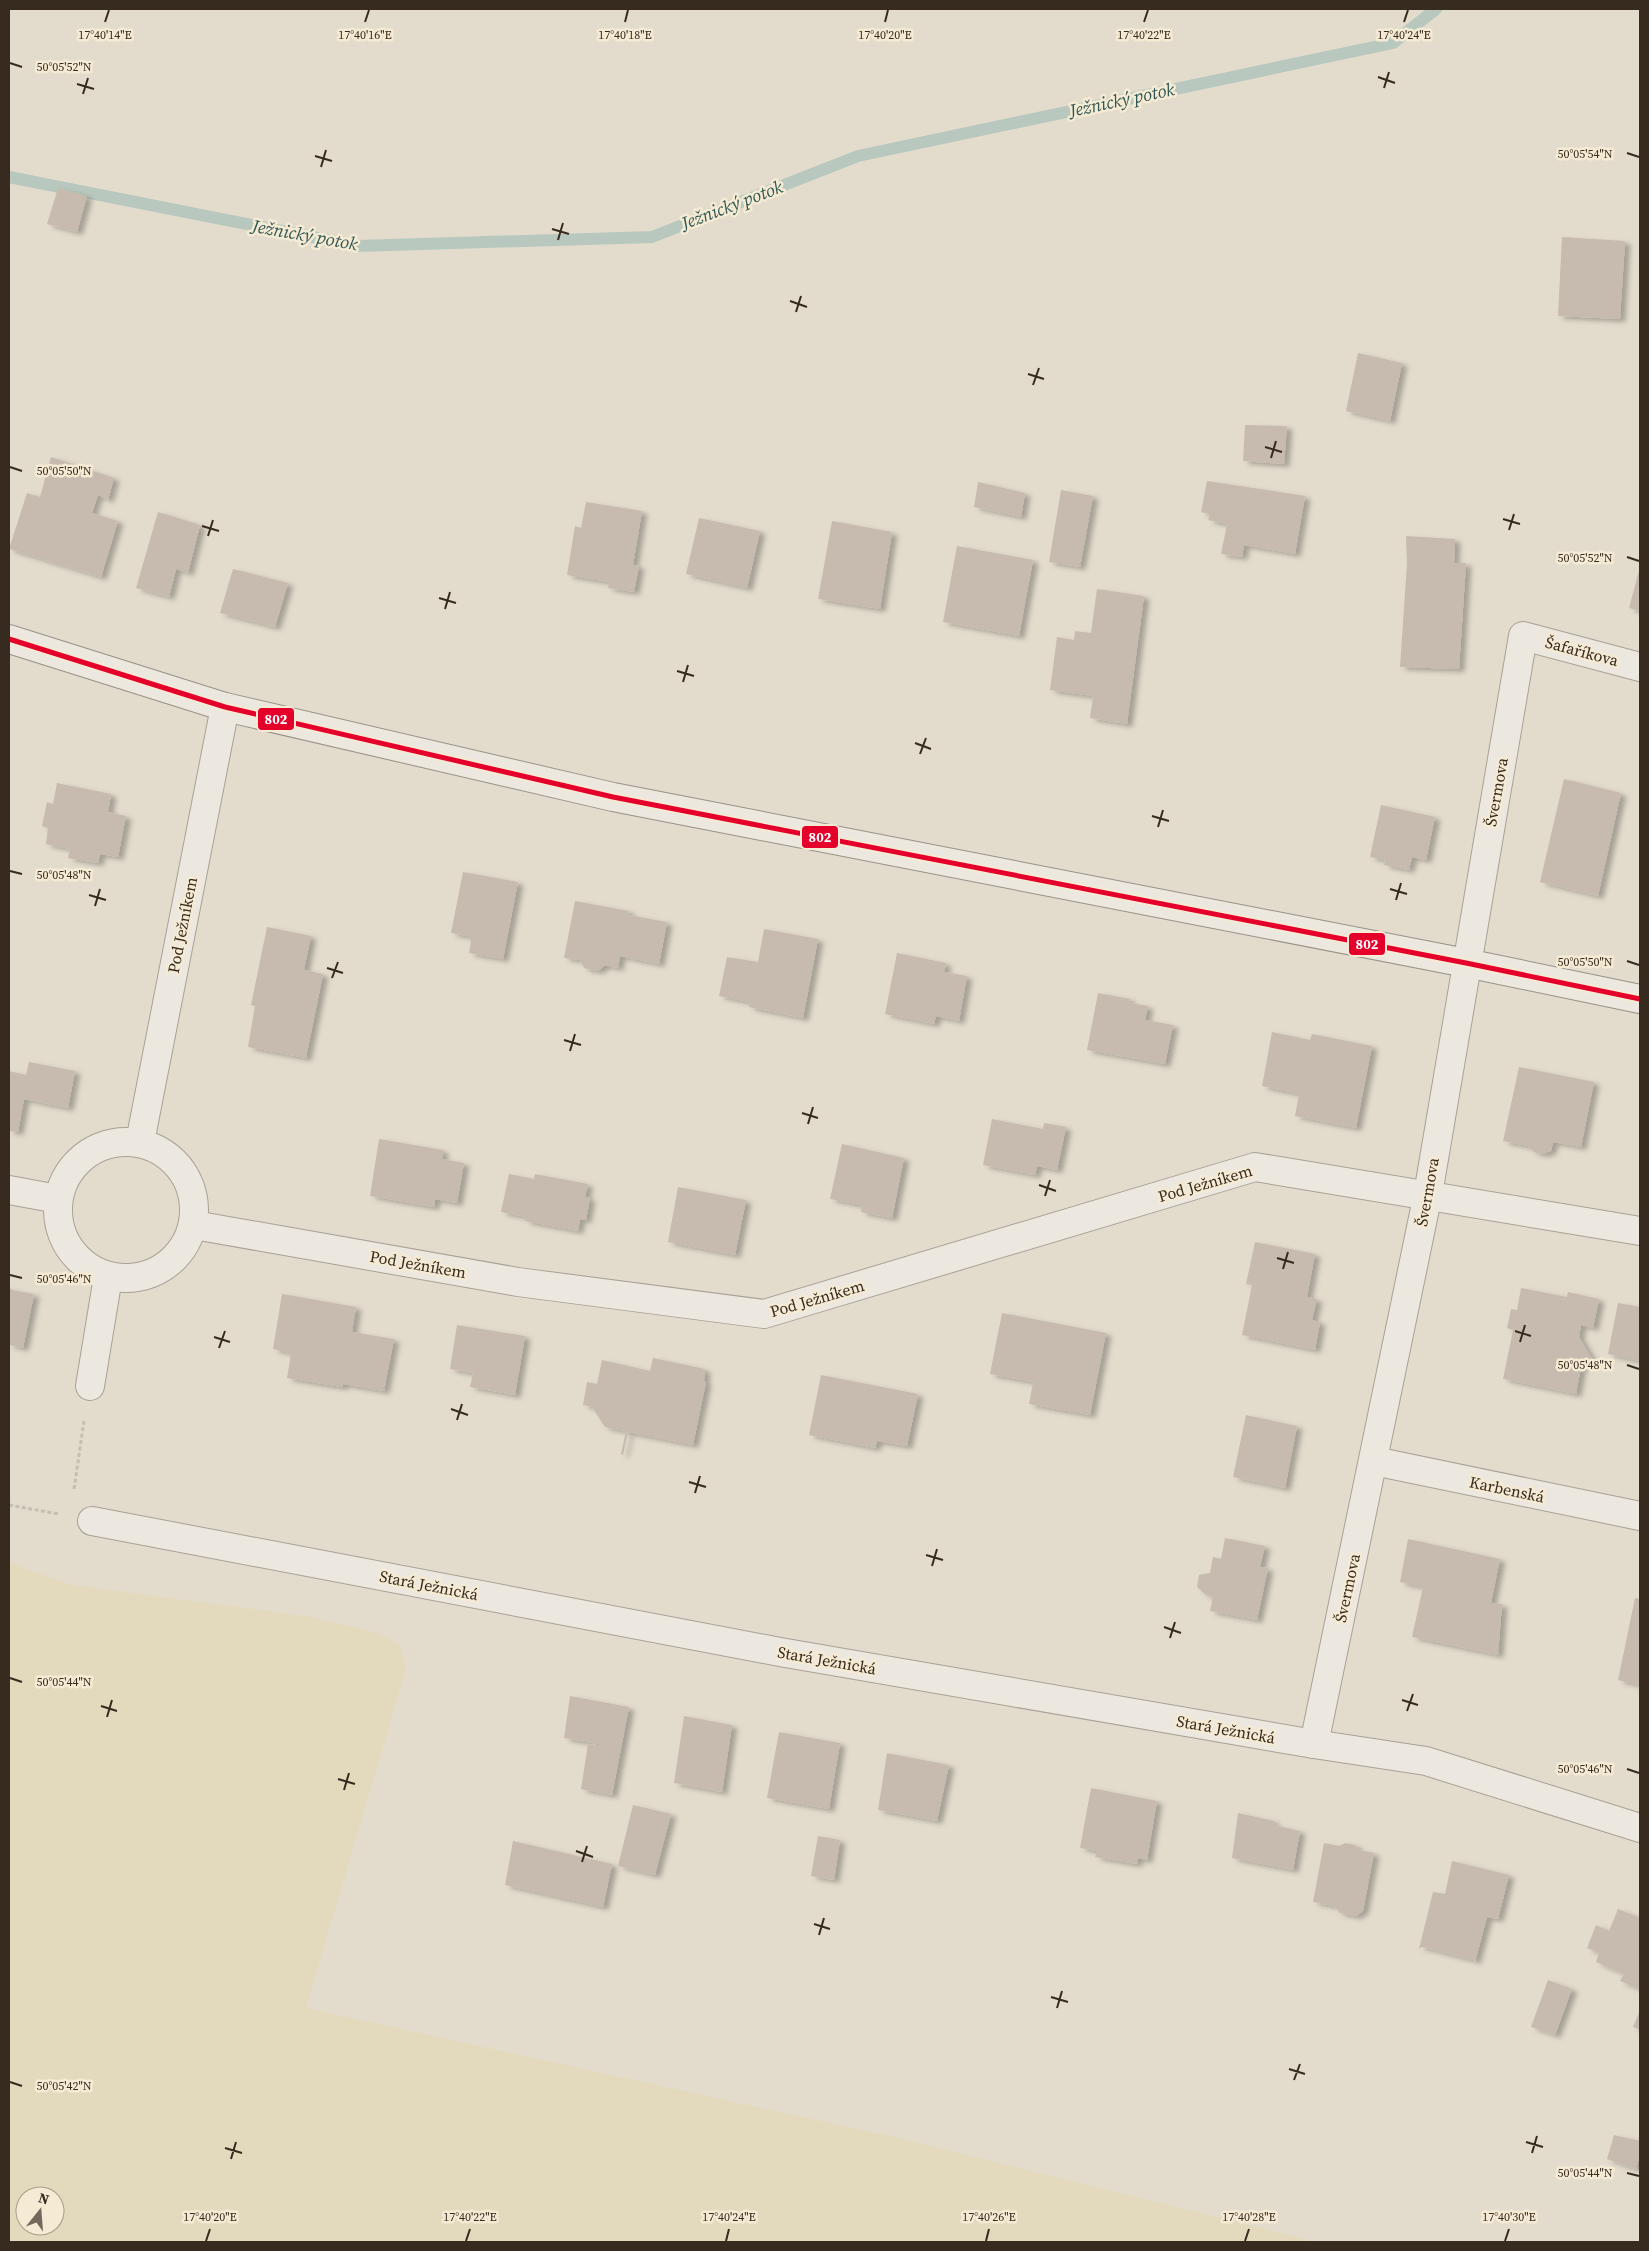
<svg xmlns="http://www.w3.org/2000/svg" width="1649" height="2251" font-family="'Source Serif 4',serif">
  <style>
    .farmland { fill: #e3dabe; fill-rule: evenodd }
    .lines { fill: none; stroke-linecap: round; stroke-linejoin: round }
    .stream { stroke: #b8c8be; stroke-width: 12 }
    .building { fill: #c7baae; filter: url(#shadow) }
    .street-casing { stroke: #a8a196; stroke-width: 30 }
    .secondary-casing { stroke: #989186; stroke-width: 30 }
    .path { stroke: #c4beb5; stroke-width: 3; stroke-dasharray: 4 2.5; stroke-linecap: butt }
    .street { stroke: #ece7df; stroke-width: 28 }
    .secondary { stroke: #ece7df; stroke-width: 28 }
    .bus-1-casing { stroke: #f5ead3; stroke-width: 9 }
    .bus-1 { stroke: #e4002b; stroke-width: 5 }
    .ticks { fill: none; stroke: #372a1e; stroke-width: 2 }
    .labels { text-anchor: middle; stroke-width: 5; stroke-linejoin: round; paint-order: stroke }
    .street-label { font-size: 16px; fill: #372a1e; stroke: #f5ead3 }
    .water-label { font-size: 18px; font-style: italic; fill: #2e5753; stroke: #f5ead3 }
    .ticks-label { font-size: 12px; text-anchor: middle; fill: #372a1e; stroke: #f5ead3; stroke-width: 5; stroke-linejoin: round; paint-order: stroke }
    .line-badge { stroke: #f5ead3; stroke-width: 2 }
    .badge-label { font-size: 14px; text-anchor: middle; font-weight: bold; fill: #fff }
  </style>
  <defs>
    <filter id="shadow"><feDropShadow dx="5.5" dy="3" stdDeviation="2.5" flood-color="#0004"/></filter>
  </defs>
  <rect width="100%" height="100%" fill="#e3dccd"/>
  <path class="farmland" d="M9 1563 73 1585 306 1616 375 1632 400 1645 406 1669 306 2008 890 2136 1318 2242H9ZM25 2196H55V2226H25Z"/>
  <g class="lines">
    <polyline class="stream" points="9,177 358,246 652,237 858,156 1393,43 1436,9"/>
  </g>
  <g class="building">
    <polygon points="58,188 87,196 77,232 47,224"/>
    <polygon points="1562,237 1625,241 1620,319 1558,316"/>
    <polygon points="1358,353 1402,363 1390,421 1346,411"/>
    <polygon points="1245,425 1287,426 1284,464 1243,461"/>
    <polygon points="51,457 114,478 108,500 98,495 92,513 118,521 101,577 9,549 27,493 40,497"/>
    <polygon points="1207,481 1305,496 1295,554 1244,545 1242,557 1221,554 1227,524 1208,520 1210,514 1201,512"/>
    <polygon points="978,482 1025,493 1021,517 974,507"/>
    <polygon points="1061,490 1093,496 1080,567 1049,562"/>
    <polygon points="586,502 642,511 633,565 639,566 634,592 608,588 609,582 567,575 575,526 581,528"/>
    <polygon points="158,512 200,525 188,573 176,569 169,597 136,588"/>
    <polygon points="699,518 760,531 747,588 686,574"/>
    <polygon points="832,521 892,532 880,609 818,599"/>
    <polygon points="1406,536 1455,539 1454,563 1466,563 1459,669 1400,667 1407,563"/>
    <polygon points="957,546 1033,560 1019,636 943,622"/>
    <polygon points="1640,567 1640,611 1629,608"/>
    <polygon points="233,569 288,583 275,627 220,613"/>
    <polygon points="1097,589 1144,596 1127,724 1090,718 1093,696 1050,690 1057,637 1074,640 1075,631 1091,633"/>
    <polygon points="1564,779 1621,793 1598,896 1540,882"/>
    <polygon points="57,783 111,794 108,812 126,816 118,857 100,854 98,863 68,858 70,849 46,844 48,828 42,826 47,802 53,804"/>
    <polygon points="1381,805 1435,817 1426,860 1412,857 1409,870 1384,865 1385,860 1370,857"/>
    <polygon points="463,872 518,882 503,959 469,953 471,942 468,936 451,933"/>
    <polygon points="575,901 629,911 628,915 667,922 659,964 620,956 618,968 605,965 598,971 584,968 580,960 564,958"/>
    <polygon points="267,927 311,936 304,970 323,974 306,1058 248,1047 255,1006 251,1005"/>
    <polygon points="764,929 818,939 803,1018 749,1007 750,1002 719,996 727,957 758,962"/>
    <polygon points="897,953 946,963 944,972 967,976 959,1021 936,1016 934,1024 885,1014"/>
    <polygon points="1098,993 1130,999 1129,1003 1148,1006 1145,1020 1173,1025 1165,1064 1087,1050"/>
    <polygon points="1272,1032 1310,1040 1312,1034 1372,1046 1356,1128 1295,1116 1299,1094 1262,1086"/>
    <polygon points="29,1062 75,1071 68,1108 24,1099 18,1132 9,1131 9,1071 26,1075"/>
    <polygon points="1519,1067 1594,1082 1581,1147 1553,1142 1551,1151 1543,1154 1534,1152 1528,1146 1503,1141"/>
    <polygon points="992,1119 1043,1129 1044,1123 1066,1127 1057,1170 1037,1166 1035,1175 983,1165"/>
    <polygon points="379,1139 443,1150 442,1159 464,1163 457,1203 435,1199 434,1207 370,1196"/>
    <polygon points="842,1144 904,1158 892,1218 861,1212 862,1205 830,1199"/>
    <polygon points="509,1174 534,1179 535,1174 588,1184 585,1197 590,1198 586,1220 580,1219 578,1231 525,1221 526,1217 501,1212"/>
    <polygon points="678,1187 746,1200 735,1255 668,1242"/>
    <polygon points="1255,1242 1315,1254 1307,1297 1317,1299 1312,1320 1320,1322 1315,1350 1242,1335 1252,1285 1246,1284"/>
    <polygon points="9,1286 12,1290 34,1294 23,1348 9,1345"/>
    <polygon points="1521,1288 1567,1297 1568,1292 1599,1299 1593,1328 1581,1325 1579,1337 1592,1359 1581,1367 1576,1394 1503,1379 1513,1330 1507,1328 1511,1309 1517,1310"/>
    <polygon points="282,1294 356,1307 352,1332 394,1339 384,1391 343,1384 342,1387 287,1378 291,1353 273,1349"/>
    <polygon points="1618,1303 1640,1307 1640,1361 1608,1354"/>
    <polygon points="1002,1313 1106,1333 1090,1415 1029,1404 1033,1382 990,1374"/>
    <polygon points="457,1325 525,1336 515,1395 470,1387 473,1373 450,1369"/>
    <polygon points="653,1358 705,1369 704,1381 706,1382 693,1445 628,1432 623,1455 621,1454 626,1431 605,1427 592,1407 583,1405 587,1382 597,1384 602,1360 650,1371"/>
    <polygon points="821,1375 918,1394 907,1446 877,1441 875,1448 809,1435"/>
    <polygon points="1246,1415 1297,1426 1285,1488 1233,1477"/>
    <polygon points="1225,1538 1265,1546 1260,1567 1268,1568 1257,1620 1210,1611 1213,1597 1206,1595 1197,1587 1199,1575 1210,1573 1213,1557 1221,1559"/>
    <polygon points="1408,1539 1500,1559 1491,1603 1502,1604 1498,1655 1412,1637 1423,1587 1400,1582"/>
    <polygon points="1635,1598 1640,1599 1640,1685 1618,1680"/>
    <polygon points="570,1696 629,1707 612,1795 581,1789 588,1744 615,1747 564,1738"/>
    <polygon points="684,1716 732,1725 722,1792 674,1783"/>
    <polygon points="779,1732 840,1743 829,1809 767,1798"/>
    <polygon points="887,1753 949,1765 937,1821 878,1810"/>
    <polygon points="1091,1788 1157,1801 1147,1860 1138,1858 1137,1864 1095,1857 1097,1851 1080,1848"/>
    <polygon points="633,1805 671,1814 655,1875 618,1866"/>
    <polygon points="1238,1813 1274,1821 1273,1825 1300,1831 1293,1870 1232,1858"/>
    <polygon points="818,1836 840,1840 834,1880 811,1876"/>
    <polygon points="513,1841 612,1864 603,1907 505,1885"/>
    <polygon points="1324,1843 1339,1846 1345,1843 1355,1845 1358,1850 1374,1853 1363,1911 1356,1916 1340,1913 1334,1906 1313,1902"/>
    <polygon points="1452,1861 1509,1875 1498,1919 1487,1917 1475,1962 1473,1960 1422,1947 1419,1949 1433,1892 1445,1894"/>
    <polygon points="1618,1909 1640,1918 1640,1989 1620,1981 1624,1974 1596,1962 1599,1953 1587,1948 1596,1925 1609,1931"/>
    <polygon points="1548,1980 1572,1989 1555,2035 1531,2027"/>
    <polygon points="1640,2010 1640,2030 1633,2027"/>
    <polygon points="1614,2135 1640,2141 1640,2154 1636,2169 1607,2159"/>
  </g>
  <g class="lines">
    <defs>
      <g id="street">
        <polyline points="140,1142 225,707"/>
        <circle cx="126" cy="1210" r="68"/>
        <polyline points="9,1190 58,1199"/>
        <polyline points="194,1225 518,1282 764,1314 1255,1167 1640,1231"/>
        <polyline points="90,1386 108,1277"/>
        <polyline points="1374,1461 1640,1516"/>
        <polyline points="92,1521 780,1652 1314,1744 1426,1761 1640,1828"/>
        <polyline points="1314,1744 1428,1194 1523,636 1640,667"/>
      </g>
      <polyline id="secondary" points="9,639 225,707 613,797 1466,963 1640,999"/>
    </defs>
    <use href="#street" class="street-casing"/>
    <use href="#secondary" class="secondary-casing"/>
    <g class="path">
      <polyline points="74,1489 84,1421"/>
      <polyline points="9,1505 59,1514"/>
    </g>
    <use href="#street" class="street"/>
    <use href="#secondary" class="secondary"/>
    <defs>
      <polyline id="bus-1" points="9,639 225,707 613,797 1466,963 1640,999"/>
    </defs>
    <use href="#bus-1" class="bus-1-casing"/>
    <use href="#bus-1" class="bus-1"/>
  </g>
  <path class="ticks" d="M105 22 109 10M365 22 369 10M625 22 628 10M885 22 888 10M1144 22 1148 10M1404 22 1408 10M10 63 22 67M1378 77 1395 83M77 84 94 89M1384 88 1389 72M83 94 88 78M1627 153 1639 157M315 156 332 161M321 167 326 150M552 229 569 234M558 240 563 223M790 301 807 307M796 312 801 296M1028 374 1044 379M1033 385 1039 368M1265 447 1282 452M1271 458 1276 441M10 467 22 471M1503 519 1520 524M202 526 219 531M1509 530 1514 514M208 536 213 520M1627 557 1639 561M439 598 456 603M445 609 450 592M677 671 694 676M683 682 688 665M915 743 931 749M920 754 926 738M1152 816 1169 821M1158 827 1163 810M10 871 22 874M1390 889 1407 894M89 895 106 900M1396 900 1401 883M95 906 100 889M1627 961 1639 965M327 968 343 973M332 978 338 962M564 1040 581 1045M570 1051 575 1034M802 1113 818 1118M808 1124 813 1107M1039 1185 1056 1191M1045 1196 1050 1180M1277 1258 1294 1263M1283 1269 1288 1252M10 1275 22 1278M1515 1331 1531 1336M214 1337 230 1342M1520 1342 1525 1325M219 1348 225 1331M1627 1365 1639 1369M451 1409 468 1415M457 1420 462 1404M689 1482 706 1487M695 1493 700 1476M926 1555 943 1560M932 1566 937 1549M1164 1627 1181 1633M1170 1638 1175 1622M10 1678 22 1682M1402 1700 1418 1705M101 1706 117 1711M1407 1711 1413 1694M107 1717 112 1700M1627 1769 1639 1773M338 1779 355 1784M344 1790 349 1773M576 1851 593 1857M582 1862 587 1846M814 1924 830 1929M819 1935 824 1918M1051 1997 1068 2002M1057 2008 1062 1991M1289 2069 1305 2074M1294 2080 1300 2064M10 2082 22 2086M1526 2142 1543 2147M225 2148 242 2153M1532 2153 1537 2136M231 2159 236 2142M1627 2173 1639 2176M206 2241 210 2229M466 2241 470 2229M726 2241 729 2229M986 2241 989 2229M1245 2241 1249 2229M1505 2241 1509 2229"/>
  <g class="labels">
    <g class="street-label">
      <text transform="translate(1582 651) rotate(15)" y="6">Šafaříkova</text>
      <text transform="translate(1496 792) rotate(-80)" y="6">Švermova</text>
      <text transform="translate(182 925) rotate(-79)" y="6">Pod Ježníkem</text>
      <text transform="translate(1205 1183) rotate(-16)" y="6">Pod Ježníkem</text>
      <text transform="translate(1427 1192) rotate(-80)" y="6">Švermova</text>
      <text transform="translate(418 1264) rotate(10)" y="6">Pod Ježníkem</text>
      <text transform="translate(817 1298) rotate(-16)" y="6">Pod Ježníkem</text>
      <text transform="translate(1507 1489) rotate(12)" y="6">Karbenská</text>
      <text transform="translate(429 1585) rotate(11)" y="6">Stará Ježnická</text>
      <text transform="translate(1347 1588) rotate(-78)" y="6">Švermova</text>
      <text transform="translate(827 1660) rotate(10)" y="6">Stará Ježnická</text>
      <text transform="translate(1226 1729) rotate(10)" y="6">Stará Ježnická</text>
    </g>
    <g class="water-label">
      <text transform="translate(1122 100) rotate(-12)" y="6">Ježnický potok</text>
      <text transform="translate(732 205) rotate(-21)" y="6">Ježnický potok</text>
      <text transform="translate(305 235) rotate(10)" y="6">Ježnický potok</text>
    </g>
  </g>
  <g class="ticks-label">
    <text x="105" y="39">17°40'14"E</text>
    <text x="365" y="39">17°40'16"E</text>
    <text x="625" y="39">17°40'18"E</text>
    <text x="885" y="39">17°40'20"E</text>
    <text x="1144" y="39">17°40'22"E</text>
    <text x="1404" y="39">17°40'24"E</text>
    <text x="64" y="71">50°05'52"N</text>
    <text x="1585" y="158">50°05'54"N</text>
    <text x="64" y="475">50°05'50"N</text>
    <text x="1585" y="562">50°05'52"N</text>
    <text x="64" y="879">50°05'48"N</text>
    <text x="1585" y="966">50°05'50"N</text>
    <text x="64" y="1283">50°05'46"N</text>
    <text x="1585" y="1369">50°05'48"N</text>
    <text x="64" y="1686">50°05'44"N</text>
    <text x="1585" y="1773">50°05'46"N</text>
    <text x="64" y="2090">50°05'42"N</text>
    <text x="1585" y="2177">50°05'44"N</text>
    <text x="210" y="2221">17°40'20"E</text>
    <text x="470" y="2221">17°40'22"E</text>
    <text x="729" y="2221">17°40'24"E</text>
    <text x="989" y="2221">17°40'26"E</text>
    <text x="1249" y="2221">17°40'28"E</text>
    <text x="1509" y="2221">17°40'30"E</text>
  </g>
  <g class="line-badge">
    <rect x="257" y="707" width="38" height="24" rx="5" fill="#e4002b"/>
    <rect x="801" y="825" width="38" height="24" rx="5" fill="#e4002b"/>
    <rect x="1348" y="932" width="38" height="24" rx="5" fill="#e4002b"/>
  </g>
  <g class="badge-label">
    <text x="276" y="724">802</text>
    <text x="820" y="842">802</text>
    <text x="1367" y="949">802</text>
  </g>
  <rect width="1649" height="2251" fill="none" stroke="#372a1e" stroke-width="20"/>
  <g transform="translate(40 2211) rotate(17)"><circle r="24" fill="#f5ead3" stroke="#a99d8b"/>
  <path d="M0-4L9 19L0 12L-9 19Z" fill="#73685b"/>
  <text y="-8" font-size="14" font-weight="bold" text-anchor="middle" fill="#372a1e">N</text>
  </g>
</svg>
